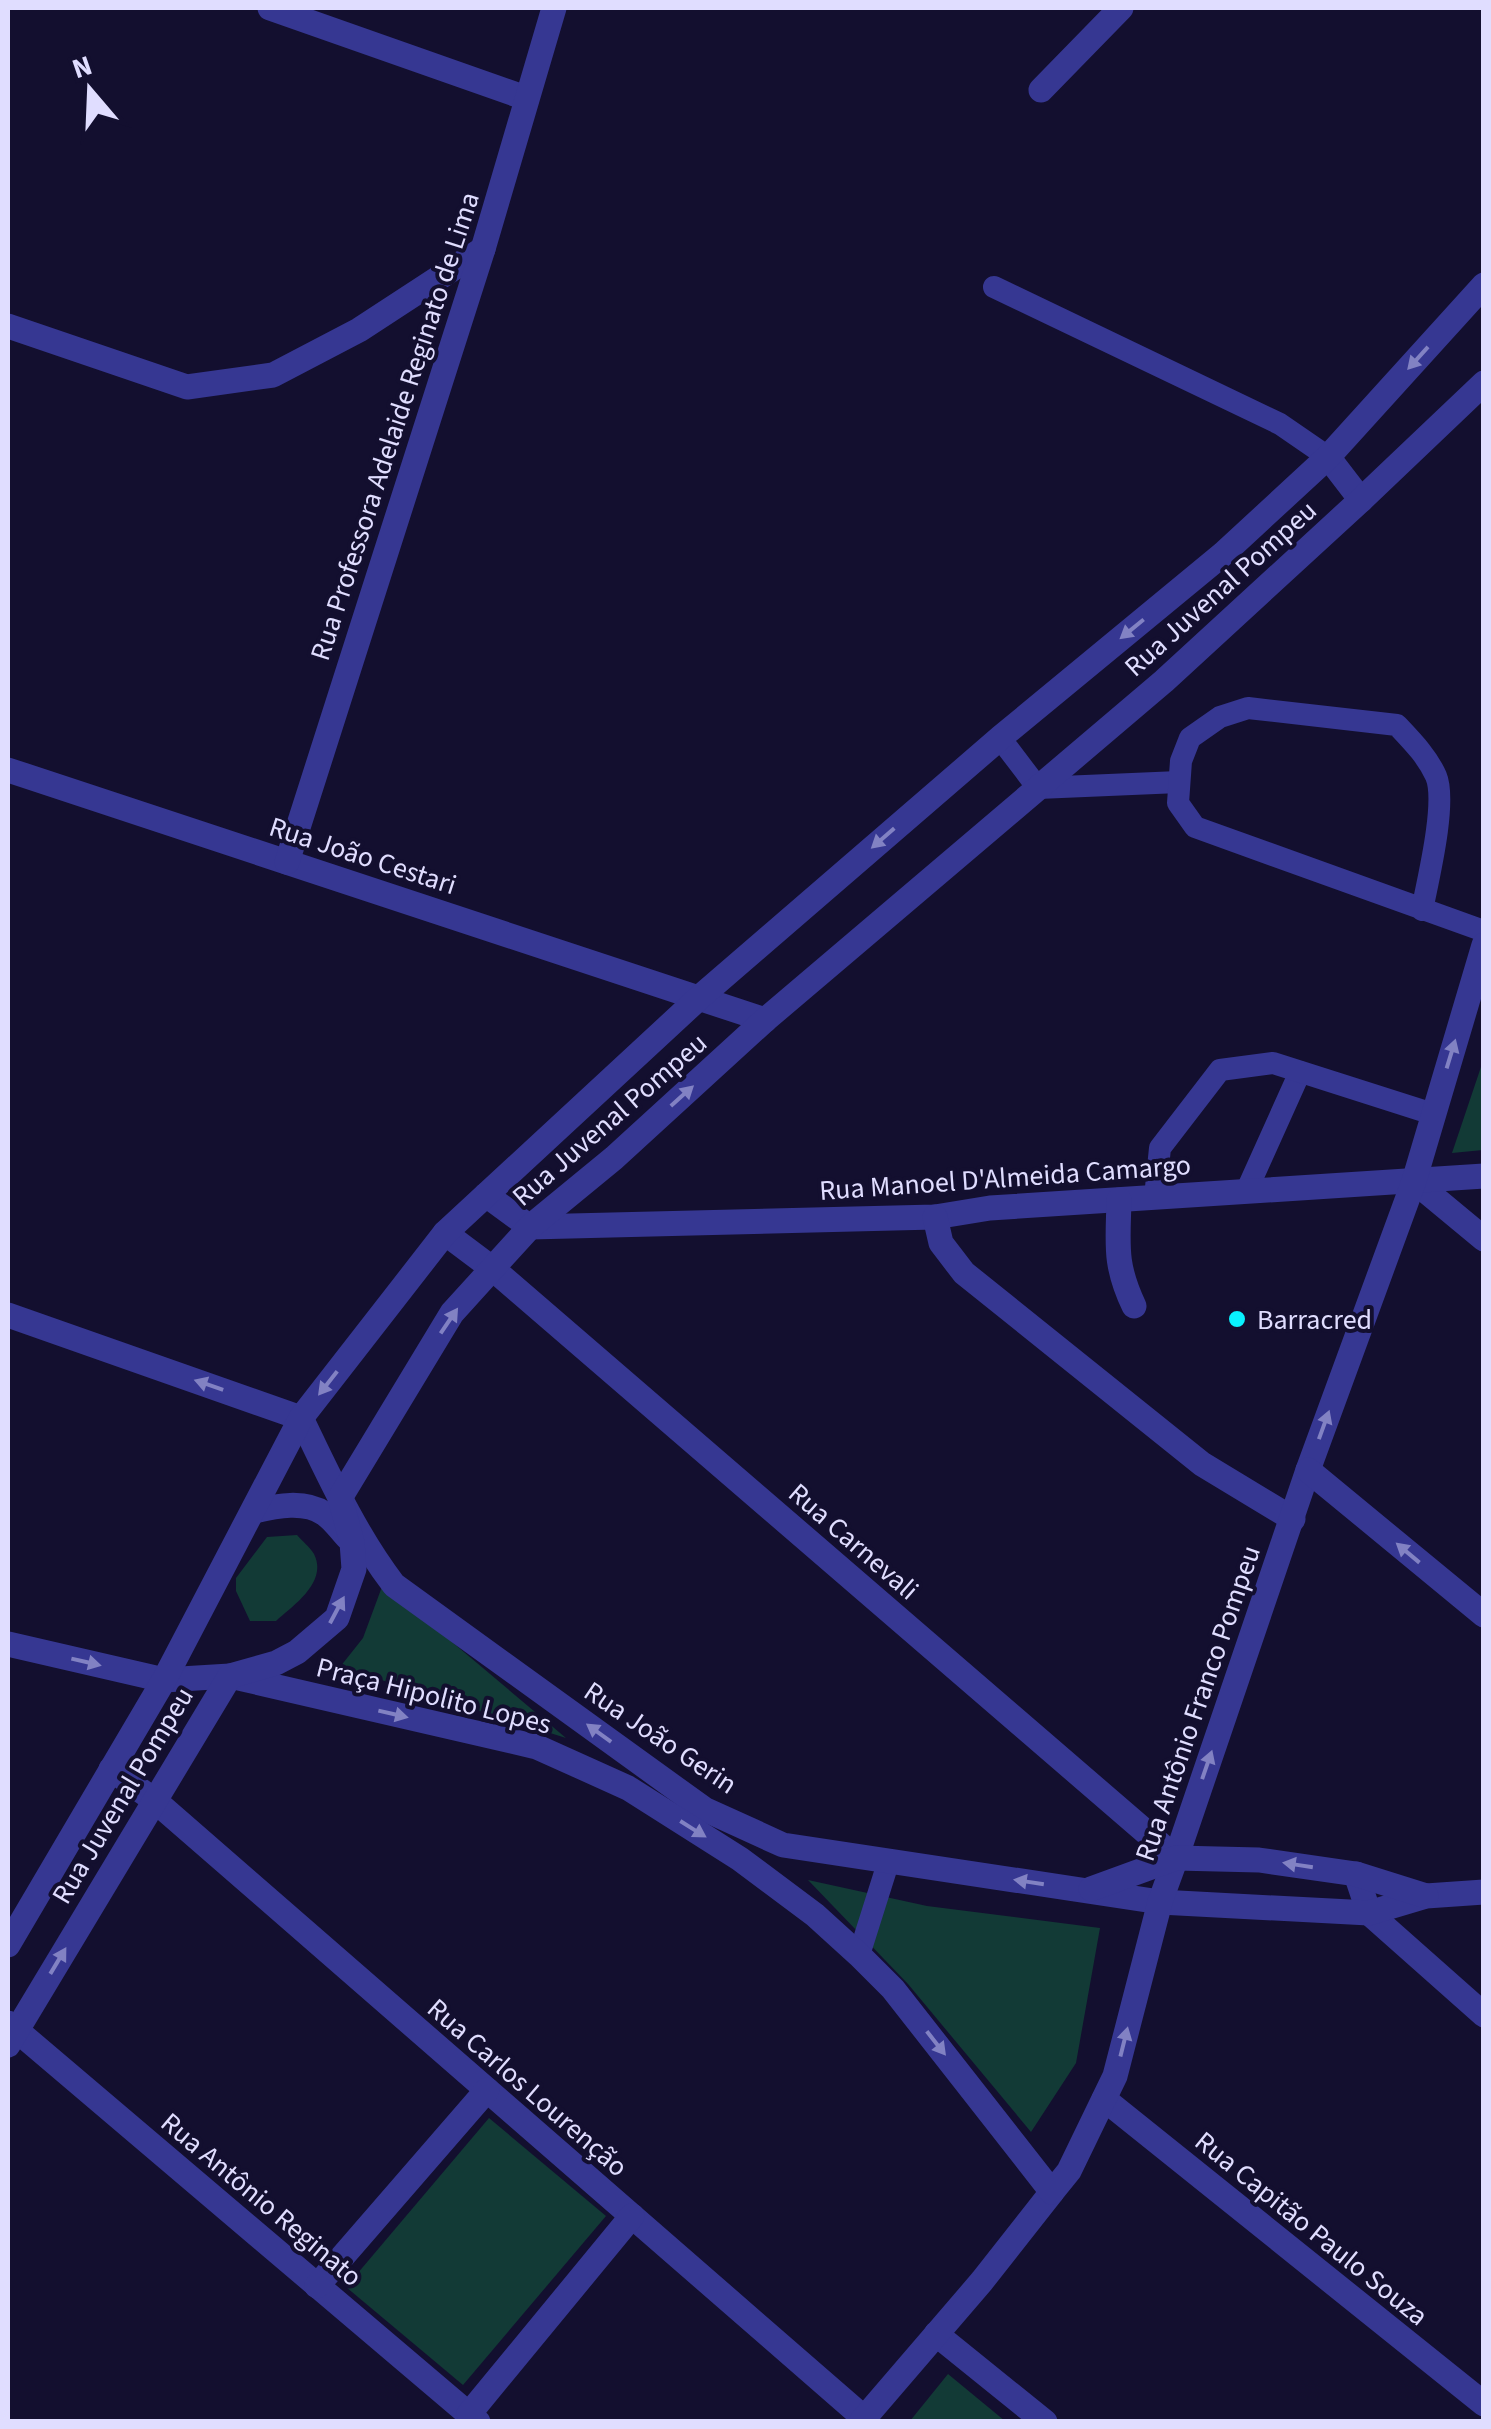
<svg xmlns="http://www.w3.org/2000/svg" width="1491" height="2429" font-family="'Source Sans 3',sans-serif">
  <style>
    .green { fill: #123a36 }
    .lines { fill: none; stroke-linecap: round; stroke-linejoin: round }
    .service { stroke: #363792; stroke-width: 22 }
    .minor { stroke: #363792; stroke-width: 25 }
    .tertiary { stroke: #363792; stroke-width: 25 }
    .oneway { fill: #8282c3 }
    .poi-dot { fill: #09f2ff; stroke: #130f2f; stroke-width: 4 }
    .labels { text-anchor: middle; stroke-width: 8; stroke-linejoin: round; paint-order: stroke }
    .street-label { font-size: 28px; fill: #e0ddff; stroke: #130f2f }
    .poi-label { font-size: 28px; fill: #e0ddff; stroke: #130f2f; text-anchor: start }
  </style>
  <rect width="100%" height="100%" fill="#130f2f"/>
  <g class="green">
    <polygon points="1483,1061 1483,1150 1452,1153"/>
    <path d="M297 1535C302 1541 310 1547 314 1554 328 1582 294 1605 276 1621H250L236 1591V1578L267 1537Z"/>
    <polygon points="383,1584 566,1738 340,1667 363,1638"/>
    <polygon points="808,1880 927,1906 1100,1928 1076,2063 1031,2132 908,1984"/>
    <polygon points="489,2118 606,2216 463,2385 346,2287"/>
    <polygon points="948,2374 1005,2421 910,2421"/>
  </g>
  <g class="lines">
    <g class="service">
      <polyline points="994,287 1280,424 1328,457"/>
      <polyline points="1000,738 1038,788 1179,782"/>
      <path d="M1422 910C1428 880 1447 802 1436 776 1427 756 1412 741 1397 725L1248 708 1220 717 1190 738 1181 761 1178 803 1195 827 1484 931"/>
      <polyline points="1246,1192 1300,1072"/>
      <polyline points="1155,1197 1160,1148 1220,1070 1273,1063 1433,1114"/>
      <polyline points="859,1955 889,1860"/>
    </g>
    <g class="minor">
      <polyline points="270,8 526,98"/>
      <polyline points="1041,90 1121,8"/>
      <polyline points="8,326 187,387 273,375 359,330 483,249"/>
      <polyline points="8,770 765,1020"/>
      <polyline points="287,862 483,249 554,8"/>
      <polyline points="1414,1181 1484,1239"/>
      <polyline points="486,1195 530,1227 935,1217 990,1208 1484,1176"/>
      <path d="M1119 1200C1118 1244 1114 1264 1134 1306"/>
      <polyline points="935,1217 941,1243 964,1273 1202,1464 1293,1519"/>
      <polyline points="445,1233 493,1269 1176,1858 1308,1470 1414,1181 1484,945"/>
      <polyline points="1308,1470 1484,1615"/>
      <polyline points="111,1769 154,1800 864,2418"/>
      <polyline points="1356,1874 1369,1913 1484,2015"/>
      <polyline points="8,2023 478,2422"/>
      <polyline points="1104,2099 1484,2404"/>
      <polyline points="317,2286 487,2090"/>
      <polyline points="936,2334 1045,2422"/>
      <polyline points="469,2414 632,2216"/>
      <polyline points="861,2422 982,2281 1052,2192"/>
    </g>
    <g class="tertiary">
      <polyline points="1328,457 1361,500"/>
      <path d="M8 1315 301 1418C329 1476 355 1534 394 1585L704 1809 783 1845 1160 1902 1369 1913 1426 1896 1484 1892"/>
      <path d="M254 1511C276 1506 305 1500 325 1514 334 1520 341 1531 348 1538"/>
      <polyline points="8,1644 164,1680 230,1676 537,1747 628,1788 740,1859 815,1915 859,1955 893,1989 1052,2192 1069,2171 1115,2076 1160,1902 1176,1858"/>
      <polyline points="1091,1889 1176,1858 1259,1860 1356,1874 1426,1896"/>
      <polyline points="8,1945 164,1680 301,1418 445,1233 700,997 1000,738 1223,554 1328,457 1484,285"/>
      <polyline points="8,2045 230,1676 276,1663 297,1652 337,1618 354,1569 352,1542 340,1498 452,1313 530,1227 614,1158 765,1020 1164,681 1361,500 1484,383"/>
    </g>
  </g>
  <defs><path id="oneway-solid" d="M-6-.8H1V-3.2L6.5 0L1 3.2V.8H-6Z" transform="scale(2.5)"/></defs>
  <g class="oneway">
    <use href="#oneway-solid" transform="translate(1418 358) rotate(132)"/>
    <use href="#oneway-solid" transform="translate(1132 629) rotate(141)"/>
    <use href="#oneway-solid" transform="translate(883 838) rotate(139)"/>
    <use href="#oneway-solid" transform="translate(1451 1054) rotate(-73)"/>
    <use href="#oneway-solid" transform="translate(682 1096) rotate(-42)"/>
    <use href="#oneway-solid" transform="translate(449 1321) rotate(-56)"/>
    <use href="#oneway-solid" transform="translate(328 1383) rotate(128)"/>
    <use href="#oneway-solid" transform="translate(209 1385) rotate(-161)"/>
    <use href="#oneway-solid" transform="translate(1324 1425) rotate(-70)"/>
    <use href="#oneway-solid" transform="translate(1408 1553) rotate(-140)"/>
    <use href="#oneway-solid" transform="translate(337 1610) rotate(-62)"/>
    <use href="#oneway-solid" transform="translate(86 1662) rotate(13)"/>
    <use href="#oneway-solid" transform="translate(393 1714) rotate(13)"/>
    <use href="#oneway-solid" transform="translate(599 1733) rotate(-144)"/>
    <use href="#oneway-solid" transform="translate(1207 1765) rotate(-71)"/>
    <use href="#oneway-solid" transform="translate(693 1829) rotate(32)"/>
    <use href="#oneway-solid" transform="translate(1298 1865) rotate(-171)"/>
    <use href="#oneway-solid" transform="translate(1029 1882) rotate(-171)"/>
    <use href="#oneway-solid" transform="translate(58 1961) rotate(-59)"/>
    <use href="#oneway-solid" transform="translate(1124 2042) rotate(-76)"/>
    <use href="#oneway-solid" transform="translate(936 2043) rotate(52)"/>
  </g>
  <circle class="poi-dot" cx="1237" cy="1319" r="10"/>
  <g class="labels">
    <g class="street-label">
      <text transform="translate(394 426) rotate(-72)" y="10">Rua Professora Adelaide Reginato de Lima</text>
      <text transform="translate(1220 588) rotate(-42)" y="10">Rua Juvenal Pompeu</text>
      <text transform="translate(363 855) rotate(18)" y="10">Rua João Cestari</text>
      <text transform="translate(609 1119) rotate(-41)" y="10">Rua Juvenal Pompeu</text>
      <text transform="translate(1005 1177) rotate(-4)" y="10">Rua Manoel D'Almeida Camargo</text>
      <text transform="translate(854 1541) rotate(41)" y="10">Rua Carnevali</text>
      <text transform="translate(434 1695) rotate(14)" y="10">Praça Hipolito Lopes</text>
      <text transform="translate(1197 1703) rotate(-71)" y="10">Rua Antônio Franco Pompeu</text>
      <text transform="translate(661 1737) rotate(34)" y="10">Rua João Gerin</text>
      <text transform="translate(122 1795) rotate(-59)" y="10">Rua Juvenal Pompeu</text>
      <text transform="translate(528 2087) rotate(41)" y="10">Rua Carlos Lourenção</text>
      <text transform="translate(262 2199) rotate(40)" y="10">Rua Antônio Reginato</text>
      <text transform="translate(1312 2228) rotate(39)" y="10">Rua Capitão Paulo Souza</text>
    </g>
    <g class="poi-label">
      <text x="1257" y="1329">Barracred</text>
    </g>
  </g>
  <rect width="1491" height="2429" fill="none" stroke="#e0ddff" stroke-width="20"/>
  <g transform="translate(90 90) rotate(341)" stroke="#130f2f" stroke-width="8" paint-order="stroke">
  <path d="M0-8L18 38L0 25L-18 38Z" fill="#e0ddff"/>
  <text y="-15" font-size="28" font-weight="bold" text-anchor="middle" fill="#e0ddff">N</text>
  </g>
</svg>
